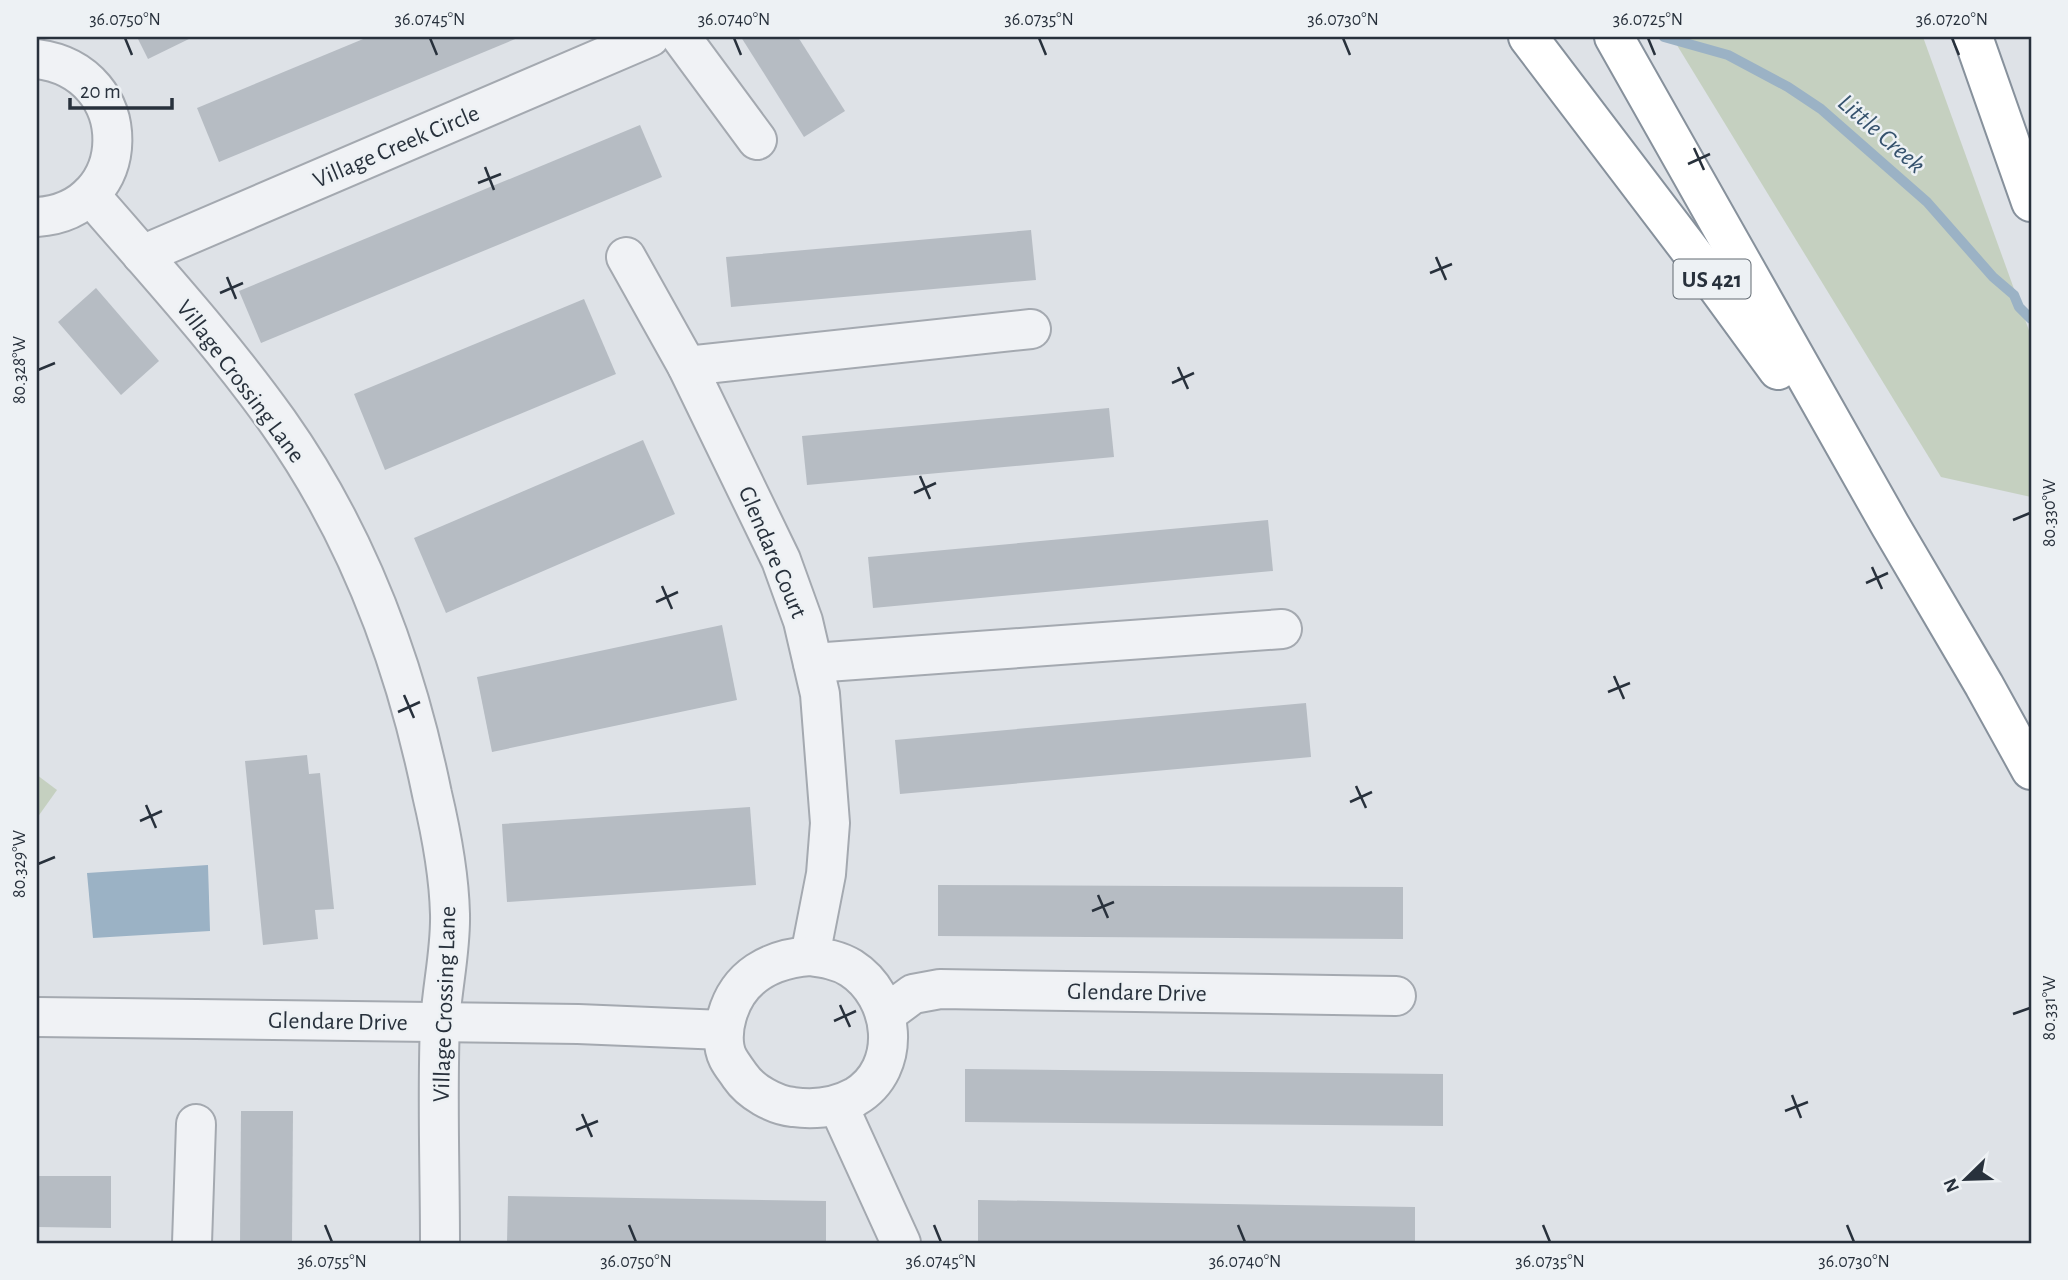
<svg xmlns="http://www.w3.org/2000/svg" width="2068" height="1280" font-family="'Alegreya Sans',sans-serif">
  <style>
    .green { fill: #c5d0c0 }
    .water { fill: #9bb2c5 }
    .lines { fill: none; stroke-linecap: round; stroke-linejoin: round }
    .stream { stroke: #9bb2c5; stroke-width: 10 }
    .building { fill: #b6bcc3 }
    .minor-casing { stroke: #a4a9b0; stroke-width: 42 }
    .highway-casing { stroke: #87919c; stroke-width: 42 }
    .minor { stroke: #f0f2f5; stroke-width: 38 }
    .highway { stroke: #fff; stroke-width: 38 }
    .ticks { fill: none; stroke: #28313c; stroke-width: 2.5 }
    .labels { text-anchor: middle; stroke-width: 5; stroke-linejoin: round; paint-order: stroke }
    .shield { fill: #edf1f4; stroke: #636b73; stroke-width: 2 }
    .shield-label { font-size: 23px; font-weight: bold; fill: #28313c }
    .street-label { font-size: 24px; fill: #28313c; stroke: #edf1f4 }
    .water-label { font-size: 26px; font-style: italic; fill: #35526d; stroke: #edf1f4 }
    .neatline { fill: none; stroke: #28313c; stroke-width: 2.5 }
    .ticks-label { font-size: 18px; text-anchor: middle; fill: #28313c }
  </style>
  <rect width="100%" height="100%" fill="#dee2e7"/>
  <g class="green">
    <polygon points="1672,37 1923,37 2031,336 2031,497 1941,477"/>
    <polygon points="37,775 57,790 37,818"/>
  </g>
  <polygon class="water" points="208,865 210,931 93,938 87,873"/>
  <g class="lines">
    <polyline class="stream" points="1664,37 1728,55 1788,87 1821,109 1927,202 1993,277 2014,295 2019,307 2031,319"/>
  </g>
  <g class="building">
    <polygon points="137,37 193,37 148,59"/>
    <polygon points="368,37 520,37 219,162 197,108"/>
    <polygon points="741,37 798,37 845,111 804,137"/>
    <polygon points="640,125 662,177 261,343 239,291"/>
    <polygon points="1031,230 1036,280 731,307 726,257"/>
    <polygon points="96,288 159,361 121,395 58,322"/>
    <polygon points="584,299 616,374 385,470 354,394"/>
    <polygon points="1109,408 1114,457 807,485 802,436"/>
    <polygon points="643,440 675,514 446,613 414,538"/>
    <polygon points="1268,520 1273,571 873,608 868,557"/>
    <polygon points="722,625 737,700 492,752 477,677"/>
    <polygon points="1306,703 1311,757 900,794 895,740"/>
    <polygon points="307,755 309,774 320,773 334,909 315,910 318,939 263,945 245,761"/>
    <polygon points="750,807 756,885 507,902 502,824"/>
    <polygon points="938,885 1403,887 1403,939 938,936"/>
    <polygon points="965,1069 1443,1074 1443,1126 965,1122"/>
    <polygon points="241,1111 293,1111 292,1243 240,1243"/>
    <polygon points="37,1176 111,1176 111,1228 37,1227"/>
    <polygon points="508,1196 826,1201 826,1243 507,1243"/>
    <polygon points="978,1200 1415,1207 1415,1243 978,1243"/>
  </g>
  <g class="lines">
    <defs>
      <g id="minor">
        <polyline points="681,37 757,140"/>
        <path d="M37 59C139 72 136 211 37 217"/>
        <path d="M90 195C154 269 221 342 278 422 356 532 405 662 432 794 441 832 449 874 450 914 451 950 442 987 440 1023 437 1096 440 1170 440 1243"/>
        <polyline points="142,255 650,37"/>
        <polyline points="626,257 687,366 781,560 803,621 820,694 830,823 826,874 810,956"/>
        <polyline points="687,366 1031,329"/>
        <polyline points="813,663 1282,629"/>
        <path d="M810 956C824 958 838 960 851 968 895 996 904 1068 855 1097 835 1108 815 1110 793 1107 774 1105 751 1092 740 1076 736 1070 731 1064 728 1058 722 1046 723 1029 727 1016 738 976 770 959 810 956Z"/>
        <polyline points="886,1014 913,994 940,989 1396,996"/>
        <polyline points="37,1017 578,1024 723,1030"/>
        <polyline points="838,1105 901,1243"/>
        <polyline points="192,1243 196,1124"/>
      </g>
      <g id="highway">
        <polyline points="1528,37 1702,266 1778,370"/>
        <polyline points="1614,37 1890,525 1984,685 2031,770"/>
        <polyline points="1973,37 2031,202"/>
      </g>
    </defs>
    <use href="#minor" class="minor-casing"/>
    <use href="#highway" class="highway-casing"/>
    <use href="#minor" class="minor"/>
    <use href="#highway" class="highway"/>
  </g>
  <path class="ticks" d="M125 38 132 55M430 38 437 55M734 38 741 55M1039 38 1046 55M1343 38 1350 55M1648 38 1655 55M1952 38 1959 55M1694 148 1704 170M1688 164 1710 154M485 167 494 190M478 183 501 174M1436 257 1446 280M1430 273 1452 264M227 277 236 299M220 293 243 283M1178 367 1188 389M38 370 55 363M1172 383 1194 373M920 476 930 499M914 493 936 483M2013 520 2030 513M1872 567 1882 589M1866 583 1888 573M662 586 672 609M656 602 678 592M1614 676 1624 699M1608 692 1630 683M404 695 414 718M398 712 420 702M1356 786 1366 808M1350 802 1372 792M146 805 156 828M140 821 162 811M38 864 55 857M1098 895 1108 918M1092 911 1114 902M840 1005 850 1027M2013 1014 2030 1008M834 1021 856 1011M1792 1095 1801 1118M1785 1111 1808 1102M582 1114 592 1137M576 1130 598 1121M325 1225 332 1242M629 1225 636 1242M934 1225 941 1242M1238 1225 1245 1242M1543 1225 1550 1242M1847 1225 1854 1242"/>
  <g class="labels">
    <rect class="shield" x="1673.5" y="259.5" width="77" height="39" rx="5"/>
    <g class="shield-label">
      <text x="1712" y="287">US 421</text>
    </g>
    <g class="street-label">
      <text transform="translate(396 146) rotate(-23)" y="8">Village Creek Circle</text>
      <text transform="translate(241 381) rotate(53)" y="8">Village Crossing Lane</text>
      <text transform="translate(773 552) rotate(67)" y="8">Glendare Court</text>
      <text transform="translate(1137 992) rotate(1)" y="8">Glendare Drive</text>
      <text transform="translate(444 1004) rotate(-88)" y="8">Village Crossing Lane</text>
      <text transform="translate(338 1021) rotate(1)" y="8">Glendare Drive</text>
    </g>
    <g class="water-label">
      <text transform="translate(1882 133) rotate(41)" y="9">Little Creek</text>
    </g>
  </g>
  <rect width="2068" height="1280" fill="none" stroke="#edf1f4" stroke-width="77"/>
  <g transform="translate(1966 1179) rotate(247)" stroke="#edf1f4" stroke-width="5" paint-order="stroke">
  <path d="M0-5L12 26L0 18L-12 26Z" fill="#28313c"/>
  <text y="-10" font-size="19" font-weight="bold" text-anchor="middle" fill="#28313c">N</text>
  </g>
  <path d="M70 98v10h102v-10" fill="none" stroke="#28313c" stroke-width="3.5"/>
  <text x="80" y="98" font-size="21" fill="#28313c" stroke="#edf1f4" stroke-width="5" paint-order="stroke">20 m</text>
  <rect x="38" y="38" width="1992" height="1204" class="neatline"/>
  <g class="ticks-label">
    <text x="125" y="25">36.0750°N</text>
    <text x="430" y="25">36.0745°N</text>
    <text x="734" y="25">36.0740°N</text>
    <text x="1039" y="25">36.0735°N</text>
    <text x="1343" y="25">36.0730°N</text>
    <text x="1648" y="25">36.0725°N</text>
    <text x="1952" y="25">36.0720°N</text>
    <text transform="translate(19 370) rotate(-90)" y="6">80.328°W</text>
    <text transform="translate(2049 513) rotate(-90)" y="6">80.330°W</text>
    <text transform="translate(19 864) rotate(-90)" y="6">80.329°W</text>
    <text transform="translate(2049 1008) rotate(-90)" y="6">80.331°W</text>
    <text x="332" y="1267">36.0755°N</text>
    <text x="636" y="1267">36.0750°N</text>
    <text x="941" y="1267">36.0745°N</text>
    <text x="1245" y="1267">36.0740°N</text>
    <text x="1550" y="1267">36.0735°N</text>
    <text x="1854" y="1267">36.0730°N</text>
  </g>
</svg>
